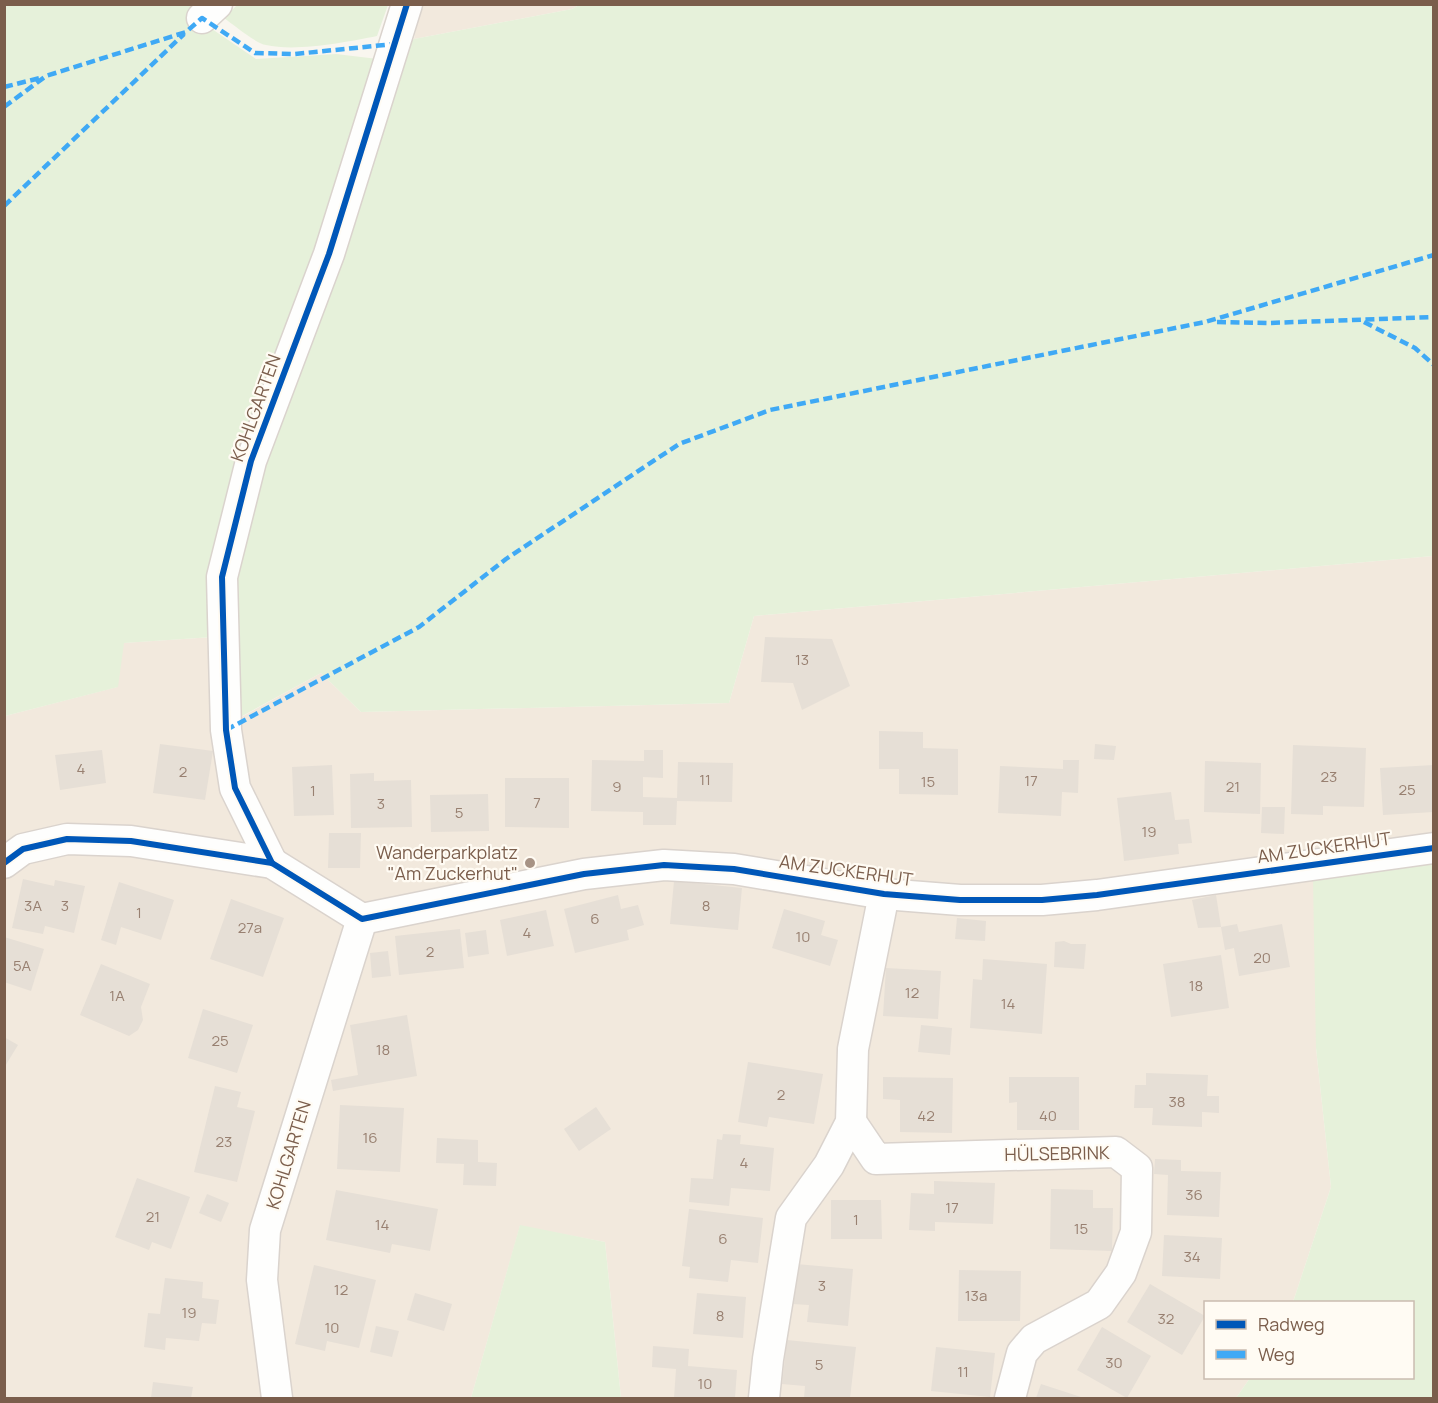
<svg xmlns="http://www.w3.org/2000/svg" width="1438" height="1403" font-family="Manrope,sans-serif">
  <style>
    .residential { fill: #f2e9dd }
    .green { fill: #e6f1da }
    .building { fill: #e6dfd6 }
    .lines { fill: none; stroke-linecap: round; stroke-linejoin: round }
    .minor-casing { stroke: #dad3cd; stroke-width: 33 }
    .minor { stroke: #fefefd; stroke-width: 30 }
    .quiet { stroke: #3fa9f5; stroke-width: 4.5; stroke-dasharray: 9 4.5; stroke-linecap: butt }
    .cycleway-casing { stroke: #fffbf3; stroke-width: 10 }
    .cycleway { stroke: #0057b8; stroke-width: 6 }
    .poi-dot { fill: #a79385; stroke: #fffbf3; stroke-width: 2 }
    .labels { text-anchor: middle; stroke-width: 4.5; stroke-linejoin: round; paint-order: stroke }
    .number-label { font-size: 15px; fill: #988071 }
    .street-label { font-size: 18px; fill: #7b5e4c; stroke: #fffbf3 }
    .poi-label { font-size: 18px; fill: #7b5e4c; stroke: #fffbf3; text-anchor: end }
  </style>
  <rect width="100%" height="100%" fill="#f9f6ef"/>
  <g class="residential">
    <polygon points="421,5 579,5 572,9 414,39"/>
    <polygon points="1433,556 1433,863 1316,1048 1331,1187 1293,1302 1206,1302 1206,1378 1250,1378 1236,1398 621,1398 605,1242 520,1226 471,1398 5,1398 5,716 117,687 123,643 228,636 236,720 321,673 361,712 729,703 754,616"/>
  </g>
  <g class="green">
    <polygon points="5,5 199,5 190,14 256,59 336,54 386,60 414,39 572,9 579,5 1433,5 1433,556 754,616 729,703 361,712 321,673 235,720 228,636 124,643 118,687 5,716"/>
    <path d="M237 5H388L377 36C347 42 296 52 266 45 255 43 234 25 224 18Z"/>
    <polygon points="1433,863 1433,1398 1236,1398 1250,1378 1412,1378 1412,1302 1293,1302 1331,1187 1316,1048 1313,880"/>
    <polygon points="520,1225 605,1242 621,1398 471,1398"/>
  </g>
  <g class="building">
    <polygon points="765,637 832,639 850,686 802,710 793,683 761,682"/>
    <polygon points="879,731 923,732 923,748 958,749 958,795 899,794 899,769 879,769"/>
    <polygon points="160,744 213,751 205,800 153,793"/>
    <polygon points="1095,744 1116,746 1114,760 1094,759"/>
    <polygon points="1293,745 1366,748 1364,807 1323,806 1323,815 1291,814"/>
    <polygon points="102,750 106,783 60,790 55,755"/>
    <polygon points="644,750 663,750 663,778 643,777 643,797 677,798 678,762 733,763 732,802 677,801 676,825 643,825 643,812 591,811 592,760 644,761"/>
    <polygon points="1063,760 1079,760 1078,793 1062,792 1061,816 998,813 1000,766 1063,769"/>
    <polygon points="1205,761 1261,763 1260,814 1204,812"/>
    <polygon points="332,765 334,815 294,816 292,767"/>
    <polygon points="1434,765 1434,812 1383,815 1380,768"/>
    <polygon points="374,773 374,781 411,780 412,827 351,828 350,774"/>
    <polygon points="505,778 569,778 569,828 505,827"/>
    <polygon points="1171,792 1175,820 1189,819 1192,843 1178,844 1179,854 1124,861 1117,798"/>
    <polygon points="488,794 489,831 431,832 430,795"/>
    <polygon points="1262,807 1285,807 1284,834 1261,833"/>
    <polygon points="329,833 361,833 360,868 328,868"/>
    <polygon points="23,879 54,886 55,880 85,886 74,933 45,926 43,934 12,928"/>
    <polygon points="674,881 742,888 738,930 670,924"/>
    <polygon points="119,882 174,900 161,940 121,927 116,945 101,940"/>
    <polygon points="618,895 621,909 638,905 644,925 627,930 629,940 575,953 564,909"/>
    <polygon points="1216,895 1221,927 1198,928 1192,900"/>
    <polygon points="231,899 284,918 263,977 210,959"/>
    <polygon points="784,909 825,921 821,935 838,940 830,966 772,948"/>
    <polygon points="546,910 554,946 507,956 500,920"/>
    <polygon points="957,918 986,921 985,941 955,939"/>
    <polygon points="1237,924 1239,932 1282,924 1290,967 1239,976 1234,948 1225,950 1221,927"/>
    <polygon points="460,929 464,968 399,975 395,936"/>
    <polygon points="486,930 489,954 468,957 465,933"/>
    <polygon points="4,937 44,949 31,991 4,982"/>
    <polygon points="1064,941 1071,944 1086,944 1084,969 1054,967 1055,942"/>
    <polygon points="388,951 391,976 372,978 370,953"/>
    <polygon points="1221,955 1229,1008 1171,1017 1163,964"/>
    <polygon points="983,959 1047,964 1042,1034 970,1028 973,979 982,980"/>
    <polygon points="101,964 150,984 141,1007 143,1020 138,1030 129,1036 80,1015"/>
    <polygon points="886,968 941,971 938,1019 883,1016"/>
    <polygon points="203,1009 253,1025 237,1073 188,1058"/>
    <polygon points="407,1015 417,1076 333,1091 331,1080 358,1075 350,1025"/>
    <polygon points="921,1025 952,1028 950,1055 918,1052"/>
    <polygon points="4,1037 18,1045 4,1068"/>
    <polygon points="748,1062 823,1074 814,1124 769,1117 767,1127 738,1122"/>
    <polygon points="1146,1073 1208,1075 1207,1096 1219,1096 1219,1113 1202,1112 1202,1127 1152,1125 1153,1108 1134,1108 1135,1085 1146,1085"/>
    <polygon points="883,1077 953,1078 952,1133 900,1132 900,1100 883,1099"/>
    <polygon points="1009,1077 1079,1077 1079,1130 1017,1130 1017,1102 1009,1103"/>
    <polygon points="215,1086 241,1092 237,1107 255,1111 237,1182 194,1172"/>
    <polygon points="340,1105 404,1108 400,1172 337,1169"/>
    <polygon points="596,1107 611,1129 579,1151 564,1129"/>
    <polygon points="723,1134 741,1135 740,1144 774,1148 770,1191 731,1188 729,1206 689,1202 691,1178 713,1179 717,1139 722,1140"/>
    <polygon points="437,1138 478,1140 478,1162 497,1163 496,1186 463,1185 464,1164 436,1163"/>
    <polygon points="1155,1159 1181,1160 1181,1171 1221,1172 1219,1217 1167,1215 1168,1175 1154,1174"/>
    <polygon points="137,1178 190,1197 171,1249 152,1242 149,1250 115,1237"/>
    <polygon points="934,1181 995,1183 993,1224 935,1222 935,1231 909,1230 911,1193 934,1194"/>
    <polygon points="1051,1189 1093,1190 1093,1208 1113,1208 1112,1251 1050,1249"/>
    <polygon points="336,1190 438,1209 430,1251 392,1244 390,1253 326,1240"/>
    <polygon points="207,1194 229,1203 221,1222 199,1213"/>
    <polygon points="831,1200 881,1200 882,1239 831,1239"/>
    <polygon points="689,1209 763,1218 758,1263 731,1260 728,1282 689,1278 690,1267 682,1266"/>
    <polygon points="1164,1235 1222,1238 1220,1279 1162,1276"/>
    <polygon points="796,1264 853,1269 848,1326 807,1322 809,1305 792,1304"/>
    <polygon points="314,1265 376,1280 359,1348 327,1341 325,1351 295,1344"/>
    <polygon points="959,1270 1021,1271 1020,1321 958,1321"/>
    <polygon points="165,1278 203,1282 202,1298 219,1300 216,1324 202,1323 199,1341 166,1338 165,1350 144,1347 148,1313 160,1314"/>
    <polygon points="1150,1284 1205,1316 1182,1355 1127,1322"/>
    <polygon points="415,1293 452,1304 444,1331 407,1320"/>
    <polygon points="697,1293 746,1297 743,1338 693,1334"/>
    <polygon points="376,1326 399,1331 392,1357 370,1352"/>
    <polygon points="1102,1327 1151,1356 1127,1398 1077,1370"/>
    <polygon points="787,1340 856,1347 850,1398 804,1398 805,1386 782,1384"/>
    <polygon points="653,1346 689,1349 688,1366 737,1370 735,1398 674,1398 676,1369 652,1367"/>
    <polygon points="936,1347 995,1353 990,1397 931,1391"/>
    <polygon points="153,1382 193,1387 191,1398 151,1398"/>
    <polygon points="1041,1384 1084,1398 1036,1398"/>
  </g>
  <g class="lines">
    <defs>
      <g id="minor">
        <polyline points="202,18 217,4"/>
        <polyline points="4,863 23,849 67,839 131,841 272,863 362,919 584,874 664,865 734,869 884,894 960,900 1042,900 1097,895 1434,848"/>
        <polyline points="272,863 235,788 226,730 222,577 251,461 329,254 407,4"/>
        <polyline points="851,1122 876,1159 1116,1152 1137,1168 1136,1232 1121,1273 1099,1304 1034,1339 1022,1353 1010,1398"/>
        <polyline points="277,1398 262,1280 265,1230 362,919"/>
        <polyline points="764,1398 768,1359 791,1218 829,1165 851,1122 853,1049 884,894"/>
      </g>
    </defs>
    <use href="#minor" class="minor-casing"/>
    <use href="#minor" class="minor"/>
    <g class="quiet">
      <polyline points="4,87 40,78"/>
      <polyline points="4,107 46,76 186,32 202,18 255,53 295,54 394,44"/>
      <polyline points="4,206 184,34"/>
      <polyline points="1217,322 1269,323 1434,317"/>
      <polyline points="1364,322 1415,348 1434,365"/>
      <polyline points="226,730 419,627 506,559 679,444 770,410 1205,322 1434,255"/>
    </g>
    <defs>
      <g id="cycleway">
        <polyline points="4,863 23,849 67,839 131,841 272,863 362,919 584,874 664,865 734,869 884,894 960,900 1042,900 1097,895 1434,848"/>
        <polyline points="272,863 235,788 226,730 222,577 251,461 329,254 407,4"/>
      </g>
    </defs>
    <use href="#cycleway" class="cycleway-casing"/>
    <use href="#cycleway" class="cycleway"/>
  </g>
  <circle class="poi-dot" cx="530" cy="863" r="6"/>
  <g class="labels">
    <g class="number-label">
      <text x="802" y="665">13</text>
      <text x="81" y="774">4</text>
      <text x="183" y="777">2</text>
      <text x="1329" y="782">23</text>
      <text x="705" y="785">11</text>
      <text x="1031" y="786">17</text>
      <text x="928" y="787">15</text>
      <text x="617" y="792">9</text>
      <text x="1233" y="792">21</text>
      <text x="1407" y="795">25</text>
      <text x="313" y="796">1</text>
      <text x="537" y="808">7</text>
      <text x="381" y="809">3</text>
      <text x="459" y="818">5</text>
      <text x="1149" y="837">19</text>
      <text x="33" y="911">3A</text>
      <text x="65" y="911">3</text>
      <text x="706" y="911">8</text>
      <text x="139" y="918">1</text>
      <text x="595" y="924">6</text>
      <text x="250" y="933">27a</text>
      <text x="527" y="938">4</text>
      <text x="803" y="942">10</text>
      <text x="430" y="957">2</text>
      <text x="1262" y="963">20</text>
      <text x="22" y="971">5A</text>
      <text x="1196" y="991">18</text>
      <text x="912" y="998">12</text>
      <text x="117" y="1001">1A</text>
      <text x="1008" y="1009">14</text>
      <text x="220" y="1046">25</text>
      <text x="383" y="1055">18</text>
      <text x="781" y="1100">2</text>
      <text x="1177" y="1107">38</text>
      <text x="926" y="1121">42</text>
      <text x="1048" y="1121">40</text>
      <text x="370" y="1143">16</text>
      <text x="224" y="1147">23</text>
      <text x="744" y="1168">4</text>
      <text x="1194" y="1200">36</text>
      <text x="952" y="1213">17</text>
      <text x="153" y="1222">21</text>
      <text x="856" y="1225">1</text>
      <text x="382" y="1230">14</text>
      <text x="1081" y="1234">15</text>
      <text x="723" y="1244">6</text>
      <text x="1192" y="1262">34</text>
      <text x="822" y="1291">3</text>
      <text x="341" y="1295">12</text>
      <text x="976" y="1301">13a</text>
      <text x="189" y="1318">19</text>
      <text x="720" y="1321">8</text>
      <text x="1166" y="1324">32</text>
      <text x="332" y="1333">10</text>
      <text x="1114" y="1368">30</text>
      <text x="819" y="1370">5</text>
      <text x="963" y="1377">11</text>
      <text x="705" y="1389">10</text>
    </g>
    <g class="street-label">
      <text transform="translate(256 408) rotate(-70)" y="6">KOHLGARTEN</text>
      <text transform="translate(1324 848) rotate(-8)" y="6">AM ZUCKERHUT</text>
      <text transform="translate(846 871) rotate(8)" y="6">AM ZUCKERHUT</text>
      <text transform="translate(1057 1154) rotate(-1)" y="6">HÜLSEBRINK</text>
      <text transform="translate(289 1155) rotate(-73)" y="6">KOHLGARTEN</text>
    </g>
    <g class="poi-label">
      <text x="518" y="859">Wanderparkplatz<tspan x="518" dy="21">"Am Zuckerhut"</tspan></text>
    </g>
  </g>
  <rect width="1438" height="1403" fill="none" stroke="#7b5e4c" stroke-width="12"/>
  <rect x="1204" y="1301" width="210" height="78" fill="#fffbf3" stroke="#cabcb0" stroke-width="1.5"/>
  <rect x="1216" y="1320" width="30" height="9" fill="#0057b8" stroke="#cabcb0" stroke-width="1.5"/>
  <text x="1258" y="1331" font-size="18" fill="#7b5e4c">Radweg</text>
  <rect x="1216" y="1350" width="30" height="9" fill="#3fa9f5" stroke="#cabcb0" stroke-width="1.5"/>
  <text x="1258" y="1361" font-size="18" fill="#7b5e4c">Weg</text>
</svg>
